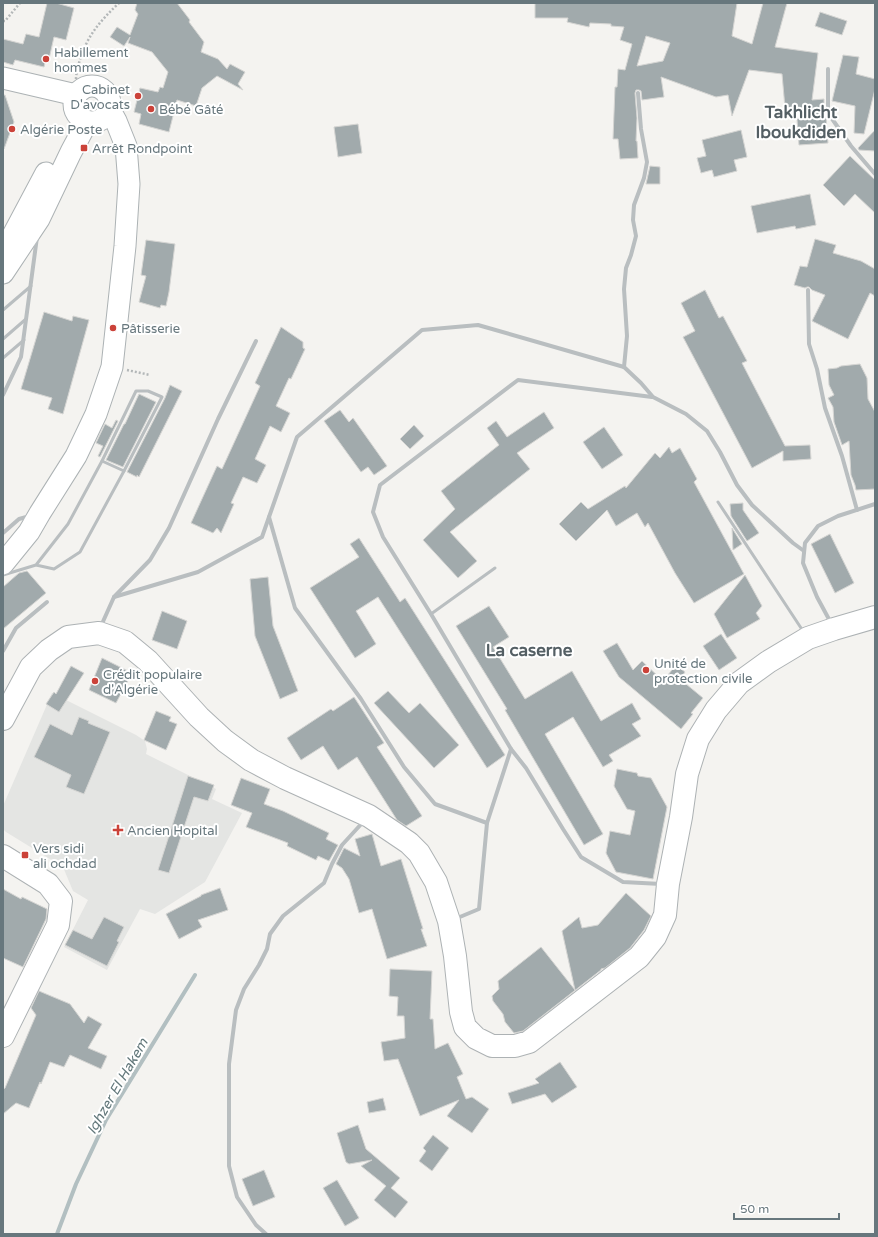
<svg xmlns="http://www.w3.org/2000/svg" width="878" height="1237" font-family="'Varela Round',sans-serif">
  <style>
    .built { fill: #e4e5e3 }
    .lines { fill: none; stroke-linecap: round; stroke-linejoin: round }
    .stream { stroke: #b2bfc1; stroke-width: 4 }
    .building { fill: #a1aaac; stroke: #d5d5d3; fill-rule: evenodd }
    .secondary-casing { stroke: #acb2b4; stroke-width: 23 }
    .primary-casing { stroke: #adb2b4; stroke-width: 24 }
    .path { stroke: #b3b7b8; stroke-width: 2.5; stroke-dasharray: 2 2; stroke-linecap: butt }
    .lane { stroke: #b9bec0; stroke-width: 3 }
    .street { stroke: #b9bec0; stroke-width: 4 }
    .secondary { stroke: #fff; stroke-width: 21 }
    .primary { stroke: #fff; stroke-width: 22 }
    .poi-dot { fill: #cb4239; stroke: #fff; stroke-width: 1.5 }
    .labels { text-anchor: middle; stroke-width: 4; stroke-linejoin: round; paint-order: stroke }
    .poi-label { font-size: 13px; fill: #67777d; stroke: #fff; text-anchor: start }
    .water-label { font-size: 14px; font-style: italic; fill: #63787b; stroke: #fff }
    .district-label { font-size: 17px; font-weight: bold; fill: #545f64; stroke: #fff }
  </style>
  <rect width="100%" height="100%" fill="#f4f3f0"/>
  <polygon class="built" points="52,693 136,735 145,741 147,749 146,754 216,789 212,799 242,813 205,882 155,914 140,909 107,970 64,947 88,900 73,891 63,867 6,832 3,829 3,806"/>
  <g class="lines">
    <polyline class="stream" points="57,1234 76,1184 106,1120 195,975"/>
  </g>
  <g class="building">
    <polygon points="47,3 56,3 74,8 66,40 54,37 49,59 46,59 44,67 15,60 13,65 3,62 3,39 23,44 26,34 39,37"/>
    <polygon points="137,3 177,3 190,20 189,22 204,42 201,52 218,59 227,69 230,64 245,72 238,84 243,90 217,76 202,88 196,106 177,100 169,132 139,124 141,114 134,112 140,88 158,92 160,87 163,88 168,72 152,52 128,43 130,37 124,46 110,37 117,27 130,35 138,14 135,10"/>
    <path d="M535 3H737L732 36 752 44 763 3H787L775 47 818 53 812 100 824 99V113L826 116 828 143 799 145 796 107 785 108 782 74 749 70 732 116 728 95 716 97 661 77 664 97 642 100 641 91 639 90H636L635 93 637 118 636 141H637L638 158 620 159 618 139H613L615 87H617L618 69 625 70 632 44 620 40 624 27 611 26V24L590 23 589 27 567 22 568 18H535ZM646 36 670 43 663 61 637 66Z"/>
    <polygon points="820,12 847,21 842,35 815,26"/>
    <polygon points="843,55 859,57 856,74 875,79 875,89 864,134 854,133 855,106 832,101"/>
    <polygon points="3,95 5,95 14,122 4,149 3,149"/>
    <polygon points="358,124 362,153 338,157 334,127"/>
    <polygon points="741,130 747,157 734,160 737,171 714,177 712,170 701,173 697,158 706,156 702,140"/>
    <polygon points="875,130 875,151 859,150 858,148"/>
    <polygon points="850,156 875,180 875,213 855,194 844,206 823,185"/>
    <polygon points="650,166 660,167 660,184 646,184"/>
    <polygon points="810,194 816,225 796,229 795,226 757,233 751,206"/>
    <polygon points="815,239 836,245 833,253 861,261 875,269 875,296 870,293 848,339 812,321 825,295 812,290 809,287 807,287 805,288 794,285 800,266 807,267"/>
    <polygon points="146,240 175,244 169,292 166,306 161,305 160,308 139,302 146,276 141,275"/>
    <polygon points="705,290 719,318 723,316 747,361 742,363 785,446 810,445 811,459 783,461 783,451 752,468 683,337 695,331 681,303"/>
    <polygon points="44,312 72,321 73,316 89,320 63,414 48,409 52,398 21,389"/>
    <polygon points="281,327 303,342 303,348 305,349 291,379 289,378 276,406 290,413 281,432 270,426 255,459 266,465 257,483 243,477 231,503 234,504 221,533 217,528 213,533 191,523 217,466 222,469 260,386 255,383"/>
    <polygon points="860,364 867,378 868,399 875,412 875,489 856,490 855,485 851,475 849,441 842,445 834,422 833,407 828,398 834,395 829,385 828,369 837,368 841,366"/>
    <polygon points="170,385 182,391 139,477 137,475 137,477 127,472 165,398"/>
    <polygon points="139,394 156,402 123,467 106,460 124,424 125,424"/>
    <polygon points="340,410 349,422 353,418 387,466 374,475 368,467 361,472 324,421"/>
    <polygon points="544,412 554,428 517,453 530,469 450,532 477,561 458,578 423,540 455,509 441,491 499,445 487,428 496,421 507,437"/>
    <polygon points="116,420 118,421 100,457 98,456 103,446 96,443 105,424 112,428"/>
    <polygon points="414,425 424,436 410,449 400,439"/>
    <polygon points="604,427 623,455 602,469 583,442"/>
    <polygon points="669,447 672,453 680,448 697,479 694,482 744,574 694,603 675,573 648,523 645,527 637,513 616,526 607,510 576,541 559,524 581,502 588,509 625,486 626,488 655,453 660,458"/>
    <polygon points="743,503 743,510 759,533 747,541 731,516 730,504"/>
    <polygon points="732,528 742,544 733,550"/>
    <polygon points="830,534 854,583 835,593 811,544"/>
    <polygon points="359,538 400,602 405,598 505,755 487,768 378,597 356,611 376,644 355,658 310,588 359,557 350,544"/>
    <polygon points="27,571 46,593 3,629 3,587 19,573"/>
    <polygon points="745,575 762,606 756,613 760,619 727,638 714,614"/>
    <polygon points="268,577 273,626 298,691 280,699 255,636 250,579"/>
    <polygon points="489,606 509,637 493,647 525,699 572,671 601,721 632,703 641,719 632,724 641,736 609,755 613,761 603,767 573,717 545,734 603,834 584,845 505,710 507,709 456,626"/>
    <polygon points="162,611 187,621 177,649 152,640"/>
    <polygon points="721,634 737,658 719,670 703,646"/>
    <polygon points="617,643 633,670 642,661 663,681 676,665 685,672 680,679 703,698 691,713 693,714 681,729 619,677 603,651"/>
    <polygon points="102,658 132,673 116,703 89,690"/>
    <polygon points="71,666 84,673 59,712 46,704 54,692 56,694"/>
    <polygon points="388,691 409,713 420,703 459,745 434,768 374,703"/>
    <polygon points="354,697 384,743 377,747 422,816 406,826 397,820 357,757 338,770 323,746 301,760 287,738 331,709 333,711"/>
    <polygon points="156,711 171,717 169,721 177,724 166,750 144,740"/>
    <polygon points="79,717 89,721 88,723 110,732 84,794 66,787 71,775 34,757 50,724 72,735"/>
    <polygon points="617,769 637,773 638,776 651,778 667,807 653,879 616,872 606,853 610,831 630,835 635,811 627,809 614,786"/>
    <polygon points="188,776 214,785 208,801 194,797 169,873 158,870"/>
    <polygon points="241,778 270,789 264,804 283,811 329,833 326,839 338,845 329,861 318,856 316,860 287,846 288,843 246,827 252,813 231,805"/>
    <polygon points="372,834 381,866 401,859 423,929 421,929 427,946 387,959 372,909 359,913 349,879 342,868 336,864 344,848 360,856 355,839"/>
    <polygon points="220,888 228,910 198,920 202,927 179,939 166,914 201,896 201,895"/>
    <polygon points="3,889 21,899 22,897 47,909 46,919 23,967 3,958"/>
    <polygon points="626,893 651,916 644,930 630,948 605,968 601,969 601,970 523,1031 514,1033 505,1022 503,1014 493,1001 492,996 499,989 498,981 541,947 575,990 562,931 579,917 582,928 598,925"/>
    <polygon points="104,917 124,927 117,941 119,942 107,966 65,945 73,930 92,939"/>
    <polygon points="390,969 432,971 430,1019 433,1019 435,1049 448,1043 463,1074 457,1077 466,1099 472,1097 489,1109 472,1133 447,1116 459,1100 420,1116 398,1059 384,1061 381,1042 405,1038 404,1016 397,1016 398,997 389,996"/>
    <polygon points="39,991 70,1004 84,1023 88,1016 102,1024 88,1048 107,1056 101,1069 70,1055 64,1067 50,1062 41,1084 40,1082 29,1108 16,1103 3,1114 3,1090 5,1088 36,1015 31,1008"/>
    <polygon points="560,1062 577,1087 552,1103 545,1094 512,1104 508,1093 539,1083 535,1079"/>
    <polygon points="383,1098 386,1110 369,1113 367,1102"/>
    <polygon points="358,1125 366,1149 400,1178 391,1188 408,1202 395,1218 374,1200 386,1186 361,1166 372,1160 349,1164 346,1162 337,1133"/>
    <polygon points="433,1135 449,1148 432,1171 419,1161 426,1151 423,1148"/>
    <polygon points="264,1170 275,1197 253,1206 242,1179"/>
    <polygon points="337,1180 359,1218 345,1226 323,1188"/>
  </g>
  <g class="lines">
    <defs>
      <g id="secondary">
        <polyline points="3,78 76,95"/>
        <circle cx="92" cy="104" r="18"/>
        <polyline points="6,246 12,237 46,173"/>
        <polyline points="3,273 39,219 71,152 87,122"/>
        <polyline points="3,564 29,532 40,513 76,456 96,414 112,367 125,246 129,184 126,146 116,121 110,110"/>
      </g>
      <g id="primary">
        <polyline points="3,719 31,667 49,650 68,637 99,633 125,642 148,661 199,717 225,741 251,760 285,778 369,816 409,843 419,853 436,882 449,921 455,956 461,1012 465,1027 476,1038 492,1046 515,1046 529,1042 639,957 655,937 665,915 668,884 681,817 687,774 698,739 716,710 739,683 768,662 808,638 834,629 875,617"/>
        <polyline points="3,856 48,884 61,901 58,925 3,1036"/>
      </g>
    </defs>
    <use href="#secondary" class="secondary-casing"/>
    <use href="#primary" class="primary-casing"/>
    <g class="path">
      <polyline points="3,21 5,21 20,3"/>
      <path d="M76 79C76 74 78 68 79 63 86 37 100 21 119 3"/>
      <polyline points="127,370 150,375"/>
    </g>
    <g class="lane">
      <polyline points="3,310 31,286"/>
      <polyline points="3,339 26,319"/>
      <polyline points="3,358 24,340"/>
      <polyline points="102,461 124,471"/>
      <polyline points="718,502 803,631"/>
      <polyline points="3,575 36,565 54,569 80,552 124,471 162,397 148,391 136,391 102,461 68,524 36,565"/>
      <polyline points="431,614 495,568"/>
    </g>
    <g class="street">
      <polyline points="828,69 828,113 851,146 875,174"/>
      <polyline points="808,290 809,344 817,369 825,408 842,456 857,510"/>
      <polyline points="624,367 627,336 624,289 626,268 631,255 636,236 633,220 634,205 644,178 647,162 641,129 638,93"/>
      <polyline points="3,395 21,357 37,237"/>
      <polyline points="652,397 518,380 380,485 373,512 383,537 431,614 511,749 526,768 563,829 581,857 623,882 661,884"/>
      <polyline points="269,517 295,608 361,699 404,767 435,804 487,823"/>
      <polyline points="3,533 19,519 30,516"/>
      <polyline points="114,597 198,572 262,537 297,437 422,330 478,325 624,367 641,383 653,397 686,414 707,431 720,452 737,485 752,505 793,543 804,551"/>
      <polyline points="831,623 817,597 803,563 805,543 818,526 838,516 875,504"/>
      <polyline points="101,626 114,597 150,560 169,528 218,419 256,341"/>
      <polyline points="3,651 16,628 47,602"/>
      <polyline points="455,919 479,909 487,823 511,749"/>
      <polyline points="266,1234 256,1225 237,1197 229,1166 229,1064 236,1010 244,989 259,965 267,949 270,934 283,916 324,883 332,864 342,845 364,821"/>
    </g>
    <use href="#secondary" class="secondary"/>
    <use href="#primary" class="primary"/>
  </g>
  <g class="poi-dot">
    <circle cx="46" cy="59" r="4"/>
    <circle cx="138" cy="96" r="4"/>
    <circle cx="151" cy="109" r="4"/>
    <circle cx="12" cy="129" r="4"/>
    <rect x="80" y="144" width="8" height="8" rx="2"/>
    <circle cx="113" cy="328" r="4"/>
    <circle cx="646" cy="670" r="4"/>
    <circle cx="95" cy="681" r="4"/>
    <path d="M116 824h4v4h4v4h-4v4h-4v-4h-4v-4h4z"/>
    <rect x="21" y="851" width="8" height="8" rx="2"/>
  </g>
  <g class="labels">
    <g class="poi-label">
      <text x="54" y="57">Habillement<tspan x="54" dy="15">hommes</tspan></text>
      <text x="130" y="94" text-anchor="end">Cabinet<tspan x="130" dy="15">D'avocats</tspan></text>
      <text x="159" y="114">Bébé Gâté</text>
      <text x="20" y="134">Algérie Poste</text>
      <text x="92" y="153">Arrêt Rondpoint</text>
      <text x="121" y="333">Pâtisserie</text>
      <text x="654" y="668">Unité de<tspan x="654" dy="15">protection civile</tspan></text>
      <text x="103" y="679">Crédit populaire<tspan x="103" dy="15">d'Algérie</tspan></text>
      <text x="127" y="835">Ancien Hopital</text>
      <text x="33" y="853">Vers sidi<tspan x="33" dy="15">ali ochdad</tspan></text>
    </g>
    <g class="water-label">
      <text transform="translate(117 1086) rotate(-60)" y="5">Ighzer El Hakem</text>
    </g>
    <g class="district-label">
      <text x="801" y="118">Takhlicht<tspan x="801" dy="20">Iboukdiden</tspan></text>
      <text x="529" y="656">La caserne</text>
    </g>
  </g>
  <rect width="878" height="1237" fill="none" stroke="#67777d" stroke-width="8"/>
  <path d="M734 1213v6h105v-6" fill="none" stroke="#67777d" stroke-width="2"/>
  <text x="740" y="1213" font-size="12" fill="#67777d" stroke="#ffffff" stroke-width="3" paint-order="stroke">50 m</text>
</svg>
